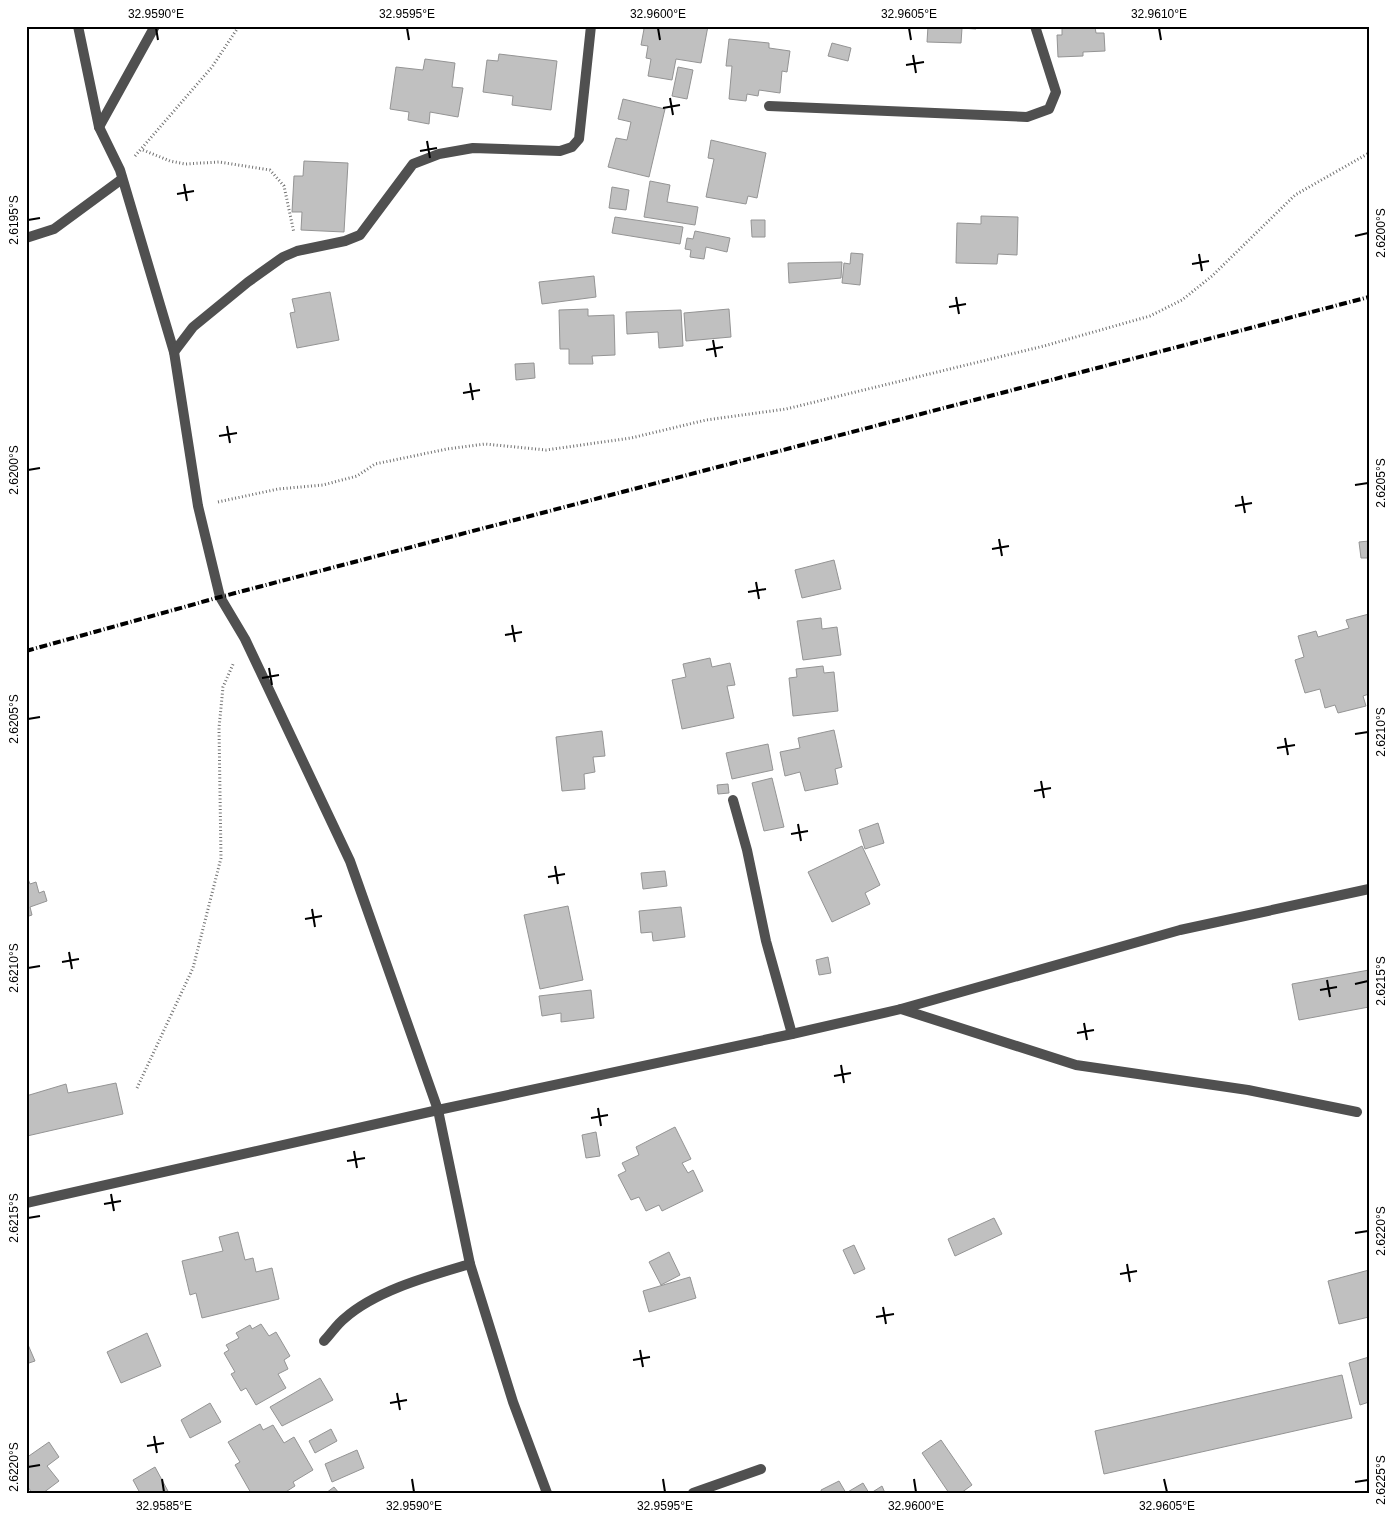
<svg xmlns="http://www.w3.org/2000/svg" width="1395" height="1519" font-family="Arial,sans-serif">
  <style>
    .building { fill: #c0c0c0; stroke: #949494 }
    .lines { fill: none; stroke-linecap: round; stroke-linejoin: round }
    .path { stroke: #727272; stroke-width: 3; stroke-dasharray: 1 2.5; stroke-linecap: butt }
    .minor { stroke: #505050; stroke-width: 10 }
    .rail { stroke: #000; stroke-width: 4; stroke-dasharray: 8 2.5 1 2.5; stroke-linecap: butt }
    .ticks { fill: none; stroke: #000; stroke-width: 2 }
    .neatline { fill: none; stroke: #000; stroke-width: 2 }
    .ticks-label { font-size: 12px; text-anchor: middle; fill: #000 }
  </style>
  <rect width="100%" height="100%" fill="#fff"/>
  <g class="building">
    <polygon points="635,26 708,26 701,63 676,59 672,80 648,76 651,59 646,58 648,46 641,45 644,29"/>
    <polygon points="928,26 976,26 976,29 962,28 961,43 927,42"/>
    <polygon points="1062,26 1099,26 1095,27 1096,33 1104,33 1105,51 1083,52 1083,56 1058,57 1057,35 1062,35"/>
    <polygon points="729,39 769,43 769,48 790,51 787,72 782,71 780,93 759,90 758,96 747,94 746,101 729,99 732,66 726,66"/>
    <polygon points="832,43 851,48 848,61 828,56"/>
    <polygon points="499,54 557,61 551,110 512,105 513,96 483,92 487,60 498,61"/>
    <polygon points="425,59 455,63 452,87 463,88 458,117 430,112 429,124 408,120 409,112 390,109 396,67 423,70"/>
    <polygon points="678,67 693,70 687,99 672,96"/>
    <polygon points="623,99 665,109 649,177 608,167 616,138 627,140 631,122 618,119"/>
    <polygon points="711,140 766,153 757,198 748,196 746,204 706,197 714,159 708,158"/>
    <polygon points="304,161 348,163 344,232 301,230 302,212 292,212 294,176 303,176"/>
    <polygon points="650,181 670,185 667,202 698,207 695,225 644,217"/>
    <polygon points="612,187 629,190 626,210 609,208"/>
    <polygon points="981,216 1018,217 1017,255 998,254 997,264 956,263 957,223 981,224"/>
    <polygon points="615,217 683,227 680,244 612,233"/>
    <polygon points="751,220 765,220 765,237 752,237"/>
    <polygon points="695,231 730,238 727,252 706,247 704,259 690,257 691,250 685,249 687,238 693,239"/>
    <polygon points="851,253 863,254 860,285 842,283 844,263 850,264"/>
    <polygon points="842,262 841,278 789,283 788,263"/>
    <polygon points="594,276 596,297 542,304 539,282"/>
    <polygon points="330,292 339,340 297,348 290,313 295,312 292,299"/>
    <polygon points="588,309 588,316 614,315 615,355 592,356 593,364 569,364 569,349 560,349 559,310"/>
    <polygon points="729,309 731,337 686,341 684,313"/>
    <polygon points="681,310 683,346 659,348 658,332 627,334 626,312"/>
    <polygon points="534,363 535,378 516,380 515,364"/>
    <polygon points="1369,541 1369,558 1361,558 1359,542"/>
    <polygon points="834,560 841,589 802,598 795,570"/>
    <polygon points="1369,614 1369,694 1363,696 1366,706 1338,713 1335,705 1325,708 1320,689 1305,693 1295,660 1304,657 1298,636 1316,631 1318,637 1349,628 1346,620"/>
    <polygon points="821,618 822,629 837,627 841,655 803,660 797,621"/>
    <polygon points="710,658 712,667 730,663 735,685 727,686 734,718 682,729 672,680 686,677 683,664"/>
    <polygon points="823,666 824,673 834,672 838,711 793,716 789,678 797,677 796,669"/>
    <polygon points="834,730 842,767 835,769 838,784 805,791 800,772 785,776 780,752 800,748 798,738"/>
    <polygon points="602,731 605,756 593,757 595,772 584,774 585,789 562,791 556,737"/>
    <polygon points="768,744 773,770 732,779 726,753"/>
    <polygon points="772,778 784,827 764,831 752,783"/>
    <polygon points="728,784 729,793 718,794 717,785"/>
    <polygon points="878,823 884,843 865,849 859,830"/>
    <polygon points="862,846 880,885 865,893 870,904 832,922 808,872"/>
    <polygon points="665,871 667,886 643,889 641,873"/>
    <polygon points="26,874 30,884 36,882 39,893 44,891 47,901 30,907 32,915 26,917"/>
    <polygon points="568,906 583,980 540,989 524,915"/>
    <polygon points="681,907 685,937 653,941 652,932 641,933 639,911"/>
    <polygon points="828,957 831,973 819,975 816,960"/>
    <polygon points="1369,970 1369,1007 1299,1020 1292,984"/>
    <polygon points="591,990 594,1018 561,1022 561,1013 542,1016 539,996"/>
    <polygon points="116,1083 123,1114 27,1136 26,1096 66,1084 68,1093"/>
    <polygon points="675,1127 691,1159 682,1163 688,1173 693,1170 703,1191 662,1211 659,1205 646,1211 639,1197 631,1200 618,1175 626,1171 622,1163 639,1155 636,1147"/>
    <polygon points="596,1132 600,1156 586,1158 582,1135"/>
    <polygon points="994,1218 1002,1234 955,1256 948,1239"/>
    <polygon points="238,1232 245,1260 253,1258 256,1272 272,1268 279,1299 202,1318 196,1293 190,1295 182,1261 223,1251 219,1237"/>
    <polygon points="854,1245 865,1269 854,1274 843,1250"/>
    <polygon points="669,1252 680,1275 661,1285 649,1262"/>
    <polygon points="1369,1270 1369,1317 1339,1324 1328,1281"/>
    <polygon points="690,1277 696,1298 649,1312 643,1291"/>
    <polygon points="261,1324 269,1336 276,1332 290,1356 284,1360 288,1369 278,1374 286,1388 256,1405 246,1388 241,1391 231,1374 235,1372 224,1353 229,1350 226,1345 239,1338 236,1333 250,1325 252,1329"/>
    <polygon points="147,1333 161,1366 121,1383 107,1352"/>
    <polygon points="26,1340 35,1361 26,1364"/>
    <polygon points="1369,1357 1369,1402 1360,1405 1349,1363"/>
    <polygon points="1342,1375 1352,1418 1104,1474 1095,1431"/>
    <polygon points="320,1378 333,1400 282,1426 270,1407"/>
    <polygon points="210,1403 221,1422 190,1438 181,1420"/>
    <polygon points="260,1424 263,1430 273,1425 284,1443 294,1437 313,1470 293,1482 295,1486 284,1493 251,1493 235,1465 240,1462 228,1442"/>
    <polygon points="331,1429 337,1441 315,1453 309,1441"/>
    <polygon points="941,1440 972,1485 961,1493 949,1493 922,1453"/>
    <polygon points="49,1442 59,1457 47,1466 59,1481 43,1493 32,1493 26,1484 26,1458"/>
    <polygon points="357,1450 364,1468 332,1482 325,1464"/>
    <polygon points="155,1467 169,1493 140,1493 133,1480"/>
    <polygon points="839,1481 846,1493 863,1483 869,1493 822,1493 821,1490"/>
    <polygon points="882,1486 885,1493 871,1493"/>
    <polygon points="334,1487 339,1493 326,1493"/>
  </g>
  <g class="lines">
    <g class="path">
      <polyline points="143,150 170,161 185,164 219,162 270,170 284,186 294,233"/>
      <polyline points="135,156 212,67 239,26"/>
      <polyline points="218,502 278,489 323,485 357,476 375,464 447,449 485,444 546,450 631,438 706,420 786,409 1044,346 1150,316 1182,300 1212,276 1295,195 1369,153"/>
      <polyline points="137,1088 193,968 221,858 219,728 223,687 234,662"/>
    </g>
    <g class="minor">
      <polyline points="78,26 99,127 120,170 174,352 198,506 220,597 245,639 350,861 438,1110 470,1264 513,1402 547,1493"/>
      <polyline points="769,106 1027,117 1049,109 1056,92 1035,26"/>
      <polyline points="99,127 155,26"/>
      <polyline points="26,238 54,229 122,179"/>
      <polyline points="174,352 193,327 248,282 283,257 297,251 345,241 360,235 413,164 439,154 473,148 560,151 572,147 579,139 591,26"/>
      <polyline points="733,800 747,850 766,941 792,1034"/>
      <polyline points="901,1009 1076,1065 1248,1090 1357,1112"/>
      <polyline points="26,1203 438,1110 792,1034 901,1009 1180,930 1369,889"/>
      <path d="M324 1341C331 1334 337 1324 345 1318 377 1290 430 1276 470 1264"/>
      <polyline points="693,1493 761,1469"/>
    </g>
    <polyline class="rail" points="26,651 220,597 1369,297"/>
  </g>
  <path class="ticks" d="M156 28 158 40M407 28 409 40M658 28 660 40M909 28 911 40M1159 28 1161 40M913 55 916 73M906 65 924 62M670 98 673 115M663 108 680 105M427 141 430 158M420 151 437 148M184 184 187 201M177 194 194 191M28 220 40 218M1355 236 1368 233M1199 254 1202 271M1192 264 1209 261M956 297 959 314M949 307 966 304M713 340 716 357M706 350 723 347M470 383 473 400M463 393 480 390M227 426 230 443M219 436 237 433M28 470 40 468M1355 485 1368 483M1242 496 1245 513M1235 506 1252 503M999 539 1002 556M992 549 1009 546M756 582 759 599M748 592 766 589M512 625 515 642M505 635 522 632M269 668 272 685M262 678 279 675M28 719 40 717M1355 734 1368 732M1285 738 1288 755M1277 748 1295 745M1041 781 1044 798M1034 791 1051 788M798 824 801 841M791 834 808 831M555 866 558 884M548 877 565 874M312 909 315 927M305 919 322 916M69 952 72 969M62 962 79 959M28 968 40 966M1327 980 1330 997M1355 984 1368 981M1320 990 1337 987M1084 1023 1087 1040M1077 1033 1094 1030M841 1065 844 1083M834 1076 851 1073M598 1108 601 1126M591 1118 608 1115M354 1151 357 1168M347 1161 365 1158M111 1194 114 1211M104 1204 121 1201M28 1218 40 1216M1355 1233 1368 1231M1127 1264 1130 1282M1120 1274 1137 1271M883 1307 886 1324M876 1317 894 1314M640 1350 643 1367M633 1360 650 1357M397 1393 400 1410M390 1403 407 1400M154 1436 157 1453M147 1446 164 1443M28 1467 40 1465M162 1479 164 1492M412 1479 414 1492M663 1479 665 1492M914 1479 916 1492M1164 1479 1167 1492M1355 1482 1368 1480"/>
  <rect width="1395" height="1519" fill="none" stroke="#ffffff" stroke-width="55"/>
  <rect x="28" y="28" width="1340" height="1464" class="neatline"/>
  <g class="ticks-label">
    <text x="156" y="18">32.9590°E</text>
    <text x="407" y="18">32.9595°E</text>
    <text x="658" y="18">32.9600°E</text>
    <text x="909" y="18">32.9605°E</text>
    <text x="1159" y="18">32.9610°E</text>
    <text transform="translate(14 220) rotate(-90)" y="4">2.6195°S</text>
    <text transform="translate(1381 233) rotate(-90)" y="4">2.6200°S</text>
    <text transform="translate(14 470) rotate(-90)" y="4">2.6200°S</text>
    <text transform="translate(1381 483) rotate(-90)" y="4">2.6205°S</text>
    <text transform="translate(14 719) rotate(-90)" y="4">2.6205°S</text>
    <text transform="translate(1381 732) rotate(-90)" y="4">2.6210°S</text>
    <text transform="translate(14 968) rotate(-90)" y="4">2.6210°S</text>
    <text transform="translate(1381 981) rotate(-90)" y="4">2.6215°S</text>
    <text transform="translate(14 1218) rotate(-90)" y="4">2.6215°S</text>
    <text transform="translate(1381 1231) rotate(-90)" y="4">2.6220°S</text>
    <text transform="translate(14 1467) rotate(-90)" y="4">2.6220°S</text>
    <text transform="translate(1381 1480) rotate(-90)" y="4">2.6225°S</text>
    <text x="164" y="1510">32.9585°E</text>
    <text x="414" y="1510">32.9590°E</text>
    <text x="665" y="1510">32.9595°E</text>
    <text x="916" y="1510">32.9600°E</text>
    <text x="1167" y="1510">32.9605°E</text>
  </g>
</svg>
